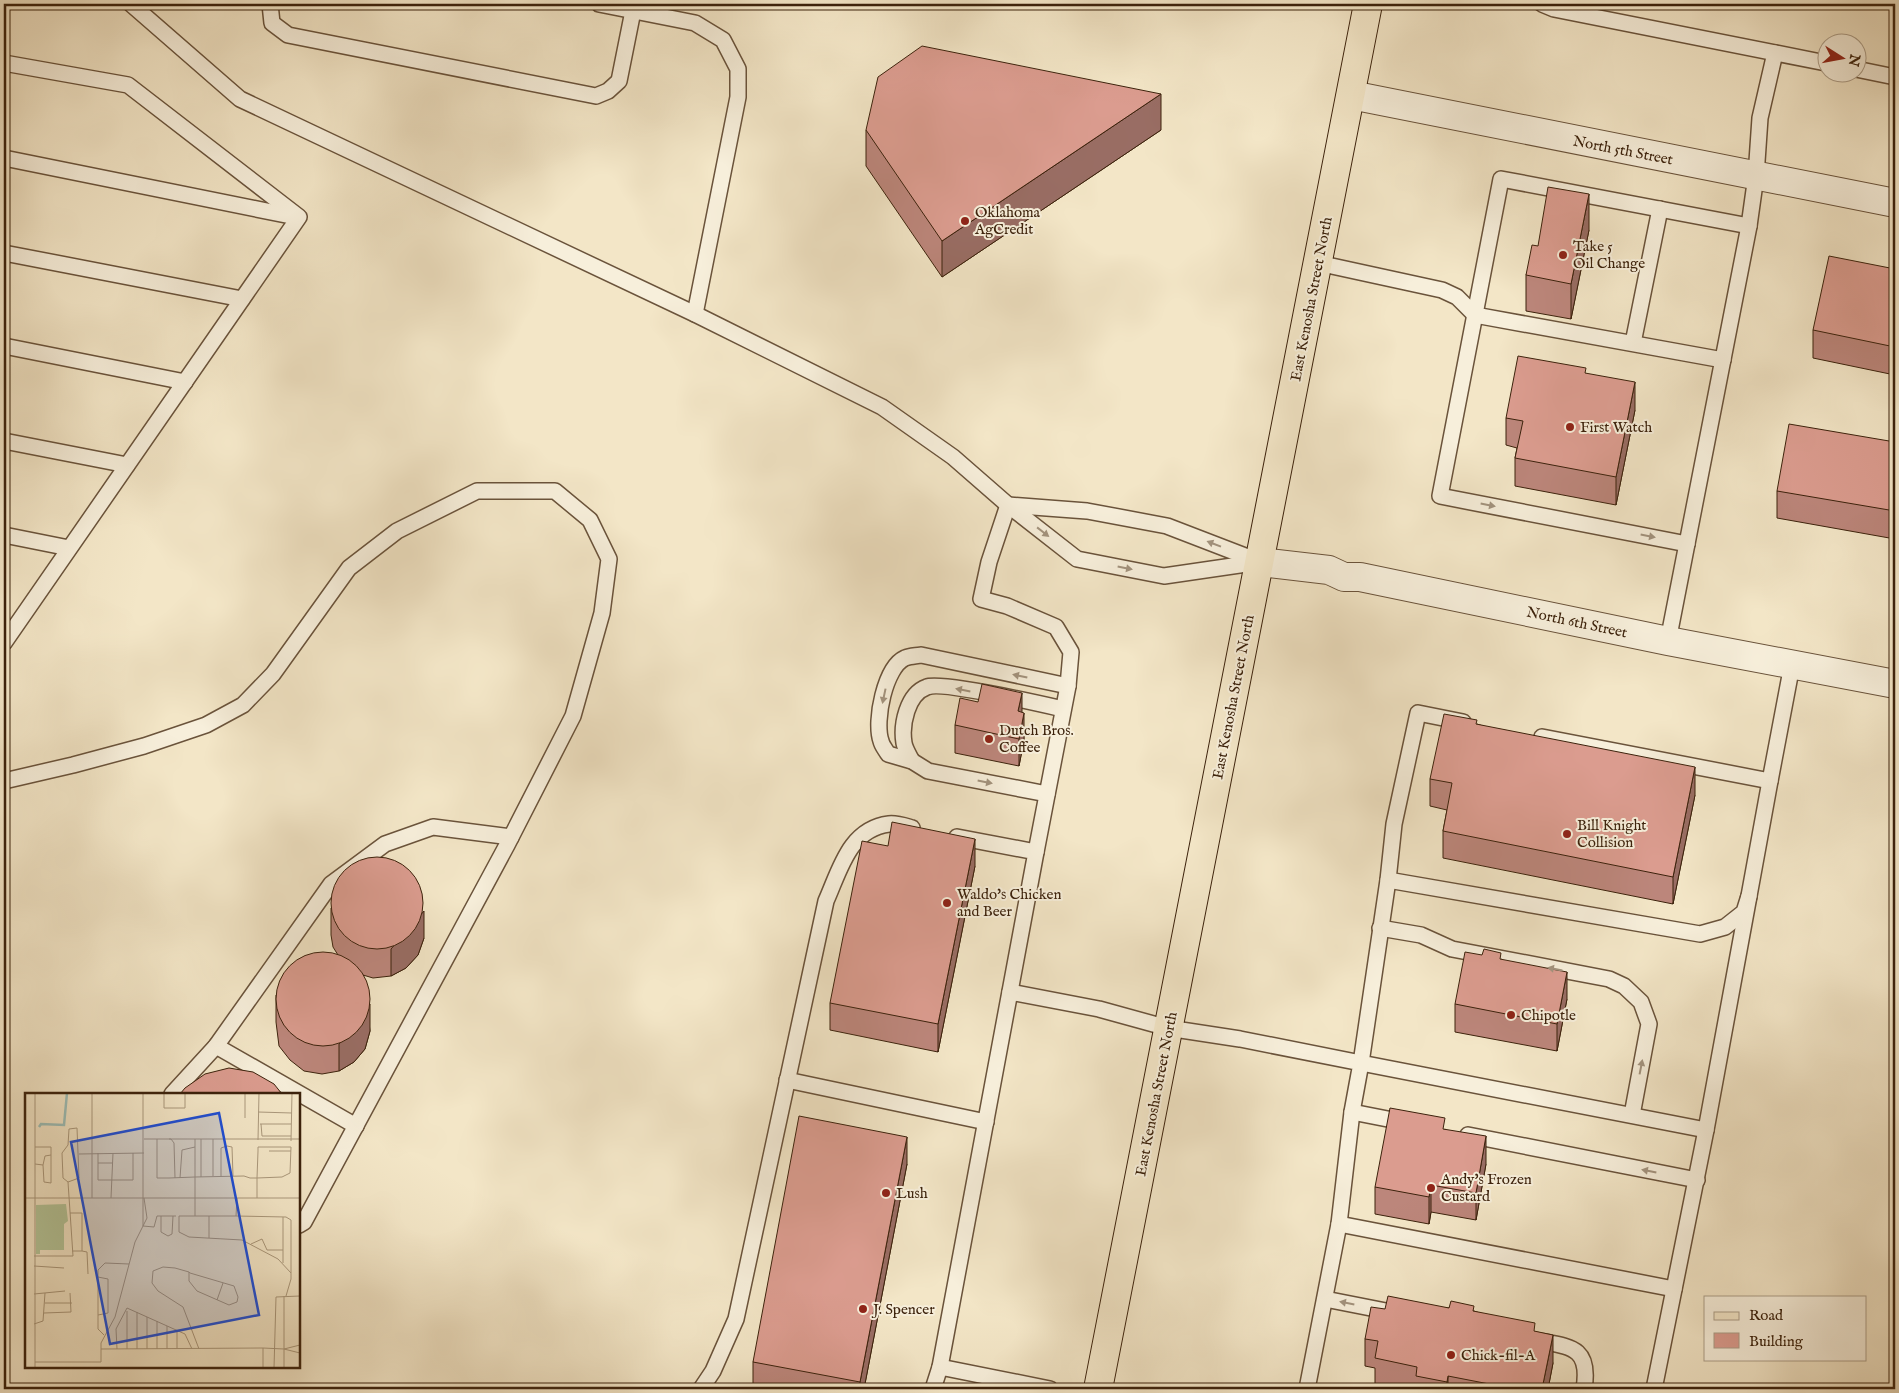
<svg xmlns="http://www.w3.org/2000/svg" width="1899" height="1393" font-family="'IM FELL English',serif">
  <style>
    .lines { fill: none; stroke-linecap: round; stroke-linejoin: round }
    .service-casing { stroke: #6a533b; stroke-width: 18 }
    .minor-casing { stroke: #6a533b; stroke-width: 30 }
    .primary-casing { stroke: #3c220c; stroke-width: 30 }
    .service { stroke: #f7efdb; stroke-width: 15 }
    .minor { stroke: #f7efdb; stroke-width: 28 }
    .primary { stroke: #f3e6c7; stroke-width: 28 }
    .wall { fill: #bc867b; stroke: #3c220c }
    .shaded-wall { fill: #996d64; stroke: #3c220c }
    .building { fill: #db9c8f; stroke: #3c220c }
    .oneway { fill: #a3937e }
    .poi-dot { fill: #8f2418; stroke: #f7efdb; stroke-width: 2 }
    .labels { text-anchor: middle; stroke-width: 4; stroke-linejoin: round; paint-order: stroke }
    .street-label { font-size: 15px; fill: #3c220c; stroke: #f7efdb }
    .poi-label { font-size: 15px; fill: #3c220c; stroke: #f7efdb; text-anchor: start }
    .inset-river { fill: none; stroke: #9cbfb9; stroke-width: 2.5 }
    .inset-road { fill: none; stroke: #aa987c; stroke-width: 1 }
    .view { fill: #1d4ed8; fill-opacity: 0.15; stroke: #1d4ed8; stroke-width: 2.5 }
    .inset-edge { fill: none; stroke: #3c220c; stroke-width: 2.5 }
  </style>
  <rect width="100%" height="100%" fill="#f3e6c7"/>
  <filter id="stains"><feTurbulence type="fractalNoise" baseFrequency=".004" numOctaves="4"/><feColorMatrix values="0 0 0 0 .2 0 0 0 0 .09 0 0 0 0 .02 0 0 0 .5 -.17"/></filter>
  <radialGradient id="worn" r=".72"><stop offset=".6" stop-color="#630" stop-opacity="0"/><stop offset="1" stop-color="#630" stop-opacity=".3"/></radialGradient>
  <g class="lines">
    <defs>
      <g id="service">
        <polyline points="131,4 240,99 695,314 882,407 953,457 1008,505 1077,559 1164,576 1260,562"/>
        <polyline points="270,4 272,23 288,35 596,96 608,91 619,81 633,11"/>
        <polyline points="599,4 695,23 723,40 738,69 738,97 695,314"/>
        <polyline points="1542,4 1554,9 1826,63"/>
        <polyline points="4,63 128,85 299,217 4,643"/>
        <polyline points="1856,69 1895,77"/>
        <polyline points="4,158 296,217"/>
        <polyline points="4,253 242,299"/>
        <polyline points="1318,263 1442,290 1457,297 1475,315 1723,360"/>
        <polyline points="1633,343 1660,209"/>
        <polyline points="4,346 185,382"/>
        <polyline points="4,441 127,465"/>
        <polyline points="1008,505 989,562 981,599 1007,606 1056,627 1071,652 1068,686 1036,852"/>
        <polyline points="1008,505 1087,511 1167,526 1258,561"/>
        <polyline points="4,535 69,548"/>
        <polyline points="1687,544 1440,496 1501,179 1749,226"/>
        <polyline points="1668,641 1749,226 1756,176 1760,118 1775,53"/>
        <polyline points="1463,722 1418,713 1394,824 1388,880 1361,1063 1706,1130"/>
        <polyline points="1542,737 1770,781 1792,665"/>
        <path d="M912 761C909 755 905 749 904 743 901 725 907 694 927 687 941 681 1041 704 1063 709"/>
        <polyline points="4,781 73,765 144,746 206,725 243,705 273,674 349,568 397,531 477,491 555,491 590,520 609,559 602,613 573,716 507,845 304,1222 299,1225"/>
        <path d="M1047 794 928 771 912 761 888 754C886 750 882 746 881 741 874 721 885 667 905 658 910 656 916 656 921 655L1068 686"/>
        <polyline points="1388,880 1700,934 1725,927 1744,912 1749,896 1770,781"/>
        <polyline points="1380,928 1421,935 1452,949 1609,979 1624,986 1641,1002 1649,1024 1632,1115"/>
        <polyline points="1010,992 1099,1009 1168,1028 1240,1039 1361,1063 1352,1112 1339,1224 1307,1389"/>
        <polyline points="216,1046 356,1126"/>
        <polyline points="787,1080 986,1122"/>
        <polyline points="172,1094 216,1046 331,884 385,844 433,827 511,837"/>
        <polyline points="1352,1112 1408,1123"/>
        <polyline points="1468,1135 1697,1180"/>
        <polyline points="1339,1224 1674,1289"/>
        <polyline points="1325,1299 1391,1312"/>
        <path d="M1534 1340C1569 1347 1591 1345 1584 1389"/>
        <polyline points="940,1367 1036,852 957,837"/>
        <path d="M701 1389 713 1371 736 1319 826 901C840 870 849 829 889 824 896 823 905 826 912 828"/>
        <polyline points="933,1389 940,1367 1050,1389"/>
        <polyline points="1654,1389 1706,1130 1749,896"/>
      </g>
      <g id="minor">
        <polyline points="1351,95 1895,203"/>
        <polyline points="1260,562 1329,570 1344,577 1360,577 1668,641 1895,684"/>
      </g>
      <polyline id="primary" points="1098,1389 1368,4"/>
    </defs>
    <use href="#service" class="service-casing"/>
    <use href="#minor" class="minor-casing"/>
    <use href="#primary" class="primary-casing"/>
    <use href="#service" class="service"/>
    <use href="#minor" class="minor"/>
    <use href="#primary" class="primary"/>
  </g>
  <g class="wall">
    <polygon points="866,130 1161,130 942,277 866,166"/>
    <polygon points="1589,230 1571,319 1526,311 1526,275 1538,246"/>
    <polygon points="1895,269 1895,349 1890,374 1813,358 1813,330"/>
    <polygon points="1586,374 1635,410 1616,505 1515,486 1515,458 1517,448 1506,445 1506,418"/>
    <polygon points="1895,442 1895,539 1777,518 1777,491"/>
    <polygon points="1022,712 1024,740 1019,766 955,753 955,725"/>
    <polygon points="1477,724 1695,795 1673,904 1443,858 1443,831 1447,810 1430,806 1430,779"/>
    <polygon points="975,866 938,1052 830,1030 830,1003"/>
    <polygon points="331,908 424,938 418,955 406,968 391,976 373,978 363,975 370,1031 365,1049 354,1062 339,1071 322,1074 304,1071 290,1060 279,1046 276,1022 276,995 338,955 333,947 331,935"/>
    <polygon points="1501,959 1567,999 1557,1051 1455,1032 1455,1004"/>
    <polygon points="1445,1129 1486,1164 1476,1220 1431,1212 1429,1224 1375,1214 1375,1187"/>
    <polygon points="907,1164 864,1389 753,1389 753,1362"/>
    <polygon points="1449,1308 1474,1311 1535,1332 1553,1363 1548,1389 1392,1389 1375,1386 1375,1368 1365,1366 1365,1339 1385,1309"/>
  </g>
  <g class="shaded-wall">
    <polygon points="1161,94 1161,130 942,277 942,241"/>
    <polygon points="1589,194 1589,230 1571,319 1571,284"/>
    <polygon points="1895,321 1895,349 1890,374 1890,346"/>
    <polygon points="1635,382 1635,410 1616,505 1616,477"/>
    <polygon points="1022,693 1022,720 1018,711"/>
    <polygon points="1024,713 1024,740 1019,766 1019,739"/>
    <polygon points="1695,767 1695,795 1673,904 1673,877"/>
    <polygon points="975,839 975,866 938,1052 938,1024"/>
    <polygon points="424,911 424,938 418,955 406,968 391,976 391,949"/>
    <polygon points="1567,972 1567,999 1557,1051 1557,1024"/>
    <polygon points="370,1004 370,1031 365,1049 354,1062 339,1071 339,1044"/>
    <polygon points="1486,1136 1486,1164 1476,1220 1476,1193"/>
    <polygon points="907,1137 907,1164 864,1389 860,1389 860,1382"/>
    <polygon points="1431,1185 1431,1212 1429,1224 1429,1197"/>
    <polygon points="1553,1335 1553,1363 1548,1389 1542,1389"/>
    <polygon points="1448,1376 1448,1389 1447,1389 1447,1382"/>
  </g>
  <g class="building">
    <polygon points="922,46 1161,94 942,241 866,130 878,77"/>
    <polygon points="1548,187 1589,194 1571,284 1526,275 1532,245 1538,246"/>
    <polygon points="1829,256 1895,269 1895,321 1890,346 1813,330"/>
    <polygon points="1518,356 1586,368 1585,373 1635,382 1616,477 1515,458 1523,421 1506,418"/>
    <polygon points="1789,424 1895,442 1895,511 1777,491"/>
    <polygon points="982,684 1022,693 1018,711 1024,713 1019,739 955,725 960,698 978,702"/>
    <polygon points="1444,714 1477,720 1476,724 1695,767 1673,877 1443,831 1452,783 1430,779"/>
    <polygon points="892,822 975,839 938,1024 830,1003 862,841 888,846"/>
    <circle cx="377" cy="903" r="46"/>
    <polygon points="1484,949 1501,953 1500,959 1567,972 1557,1024 1455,1004 1465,952 1482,955"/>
    <circle cx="323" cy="999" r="47"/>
    <polygon points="229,1068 253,1072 274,1084 282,1094 180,1094 185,1088 205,1074"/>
    <polygon points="1390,1108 1445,1118 1443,1129 1486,1136 1476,1193 1431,1185 1429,1197 1375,1187"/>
    <polygon points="799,1116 907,1137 860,1382 753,1362"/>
    <polygon points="1388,1296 1449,1308 1451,1301 1474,1306 1473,1311 1535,1323 1534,1331 1553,1335 1542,1389 1522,1386 1521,1389 1515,1389 1448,1376 1447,1382 1416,1376 1417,1367 1375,1358 1378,1341 1365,1339 1371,1307 1385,1309"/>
  </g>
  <defs><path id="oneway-solid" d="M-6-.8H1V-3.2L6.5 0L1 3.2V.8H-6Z" transform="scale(1.25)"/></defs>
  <g class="oneway">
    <use href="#oneway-solid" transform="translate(1488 505) rotate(11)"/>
    <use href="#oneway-solid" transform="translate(1043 532) rotate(38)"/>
    <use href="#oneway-solid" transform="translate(1648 536) rotate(11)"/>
    <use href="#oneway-solid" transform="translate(1214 544) rotate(-159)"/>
    <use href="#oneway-solid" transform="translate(1125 568) rotate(11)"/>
    <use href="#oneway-solid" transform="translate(1020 676) rotate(-168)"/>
    <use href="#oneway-solid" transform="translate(963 690) rotate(-169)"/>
    <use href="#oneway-solid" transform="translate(884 696) rotate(102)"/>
    <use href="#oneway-solid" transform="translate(985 782) rotate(11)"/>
    <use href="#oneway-solid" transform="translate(1555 969) rotate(-169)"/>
    <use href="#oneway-solid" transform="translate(1641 1067) rotate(-79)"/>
    <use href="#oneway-solid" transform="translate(1649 1171) rotate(-169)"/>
    <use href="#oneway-solid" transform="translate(1347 1303) rotate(-169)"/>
  </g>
  <g class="poi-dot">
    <circle cx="965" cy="221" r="5"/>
    <circle cx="1563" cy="255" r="5"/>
    <circle cx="1570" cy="427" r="5"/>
    <circle cx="989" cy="739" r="5"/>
    <circle cx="1567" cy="834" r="5"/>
    <circle cx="947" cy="903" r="5"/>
    <circle cx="1511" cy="1015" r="5"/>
    <circle cx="1431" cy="1188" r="5"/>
    <circle cx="886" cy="1193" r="5"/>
    <circle cx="863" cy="1309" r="5"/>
    <circle cx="1451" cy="1355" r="5"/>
  </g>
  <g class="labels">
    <g class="street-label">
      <text transform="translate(1623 150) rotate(11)" y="5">North 5th Street</text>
      <text transform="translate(1311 299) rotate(-79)" y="5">East Kenosha Street North</text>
      <text transform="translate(1577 622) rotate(12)" y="5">North 6th Street</text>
      <text transform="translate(1233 697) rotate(-79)" y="5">East Kenosha Street North</text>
      <text transform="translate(1156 1094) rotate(-79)" y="5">East Kenosha Street North</text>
    </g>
    <g class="poi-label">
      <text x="975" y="217">Oklahoma<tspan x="975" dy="17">AgCredit</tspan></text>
      <text x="1573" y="251">Take 5<tspan x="1573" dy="17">Oil Change</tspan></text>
      <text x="1580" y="432">First Watch</text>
      <text x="999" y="735">Dutch Bros.<tspan x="999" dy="17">Coffee</tspan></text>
      <text x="1577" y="830">Bill Knight<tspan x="1577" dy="17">Collision</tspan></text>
      <text x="957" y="899">Waldo's Chicken<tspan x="957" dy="17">and Beer</tspan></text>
      <text x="1521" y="1020">Chipotle</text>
      <text x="1441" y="1184">Andy's Frozen<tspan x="1441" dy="17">Custard</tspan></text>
      <text x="896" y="1198">Lush</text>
      <text x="873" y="1314">J. Spencer</text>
      <text x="1461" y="1360">Chick-fil-A</text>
    </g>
  </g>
  <g transform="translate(25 1093)">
    <rect width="275" height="275" fill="#f3e6c7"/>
    <path d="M41 111 43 128 39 131V157H15V161H11V112Z" fill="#b4c69a"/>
    <path class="inset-river" d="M14 34 16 31 39 32 42 0"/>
    <path class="inset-road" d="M139 0V15H160V0M233 19 267 20M220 25V0M235 31H266M236 31 237 43H266M119 46H132V85H144L170 84V46M132 46H146L149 50 150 85M144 46H275M188 46V83M233 47 234 0M266 48 267 0M10 54H26V90L19 89 18 72 10 71M244 58H266M73 60V87H108V60M54 61 119 60M73 70H88M18 72 20 63 26 62M196 83V55L202 53 207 54 208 83M176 84V46M155 85 157 57 170 54M0 105H275M67 105V0M86 105 88 60M212 105 211 123 261 124 266 127V186L261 203M45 120H57V158H47M136 123V139L143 143 147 141 148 123M170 123V84L219 83 225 85H232L257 84 265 80 266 54H233V58L232 85V105M211 123H154V139L164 144 217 147 253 166 266 180M118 133V0M118 133 129 134 132 123H151M184 145V123M226 151 237 146 242 157H258M57 158 62 159 63 181M9 163H48L43 89 54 85 52 35 44 36 43 52 37 60 38 85 43 89M258 170V124M9 173 39 175M164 179V188L172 198 204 212 212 209 213 204 209 193 165 180 164 179 150 175 138 174 128 178 127 190 133 198 158 214 174 256M9 201 40 198M192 207 198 190M20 210H47M112 219V256M19 220 46 219 45 200M73 222 83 220V186L73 184M122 224V256M9 231 18 228 20 200M142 233V256M152 237V256M79 242 73 236V177L80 170 104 171M275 252 259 256 275 260M76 256 238 255M92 256 91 236 102 215 160 241 167 256M102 256V218M132 256V228M10 269H76V250L90 224 110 149 122 125 119 105M10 275V0M238 275V255L259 256M249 275 251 204 275 203M259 275V203"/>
    <path class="view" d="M194 20 234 222 85 251 46 49Z"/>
    <rect width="275" height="275" class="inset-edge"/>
  </g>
  <rect width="1899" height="1393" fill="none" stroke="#f3e6c7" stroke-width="20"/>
  <rect x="5" y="5" width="1889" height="1383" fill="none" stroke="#3c220c" stroke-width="2.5"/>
  <rect x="10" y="10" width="1879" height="1373" fill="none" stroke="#3c220c"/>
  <rect x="1704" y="1296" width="162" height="65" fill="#f7efdb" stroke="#ac9d88"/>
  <rect x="1714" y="1312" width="25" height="8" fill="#f3e6c7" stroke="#ac9d88"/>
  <text x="1749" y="1320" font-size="15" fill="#3c220c">Road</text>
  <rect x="1714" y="1333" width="25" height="15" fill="#db9c8f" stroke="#ac9d88"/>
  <text x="1749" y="1346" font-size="15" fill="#3c220c">Building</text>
  <g transform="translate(1842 58) rotate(101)"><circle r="24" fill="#f7efdb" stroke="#ac9d88"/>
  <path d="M0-4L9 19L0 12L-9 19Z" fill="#8f2418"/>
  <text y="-8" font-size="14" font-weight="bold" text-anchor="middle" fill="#3c220c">N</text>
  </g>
  <rect width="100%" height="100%" filter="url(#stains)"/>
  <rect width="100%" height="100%" fill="url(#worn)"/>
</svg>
